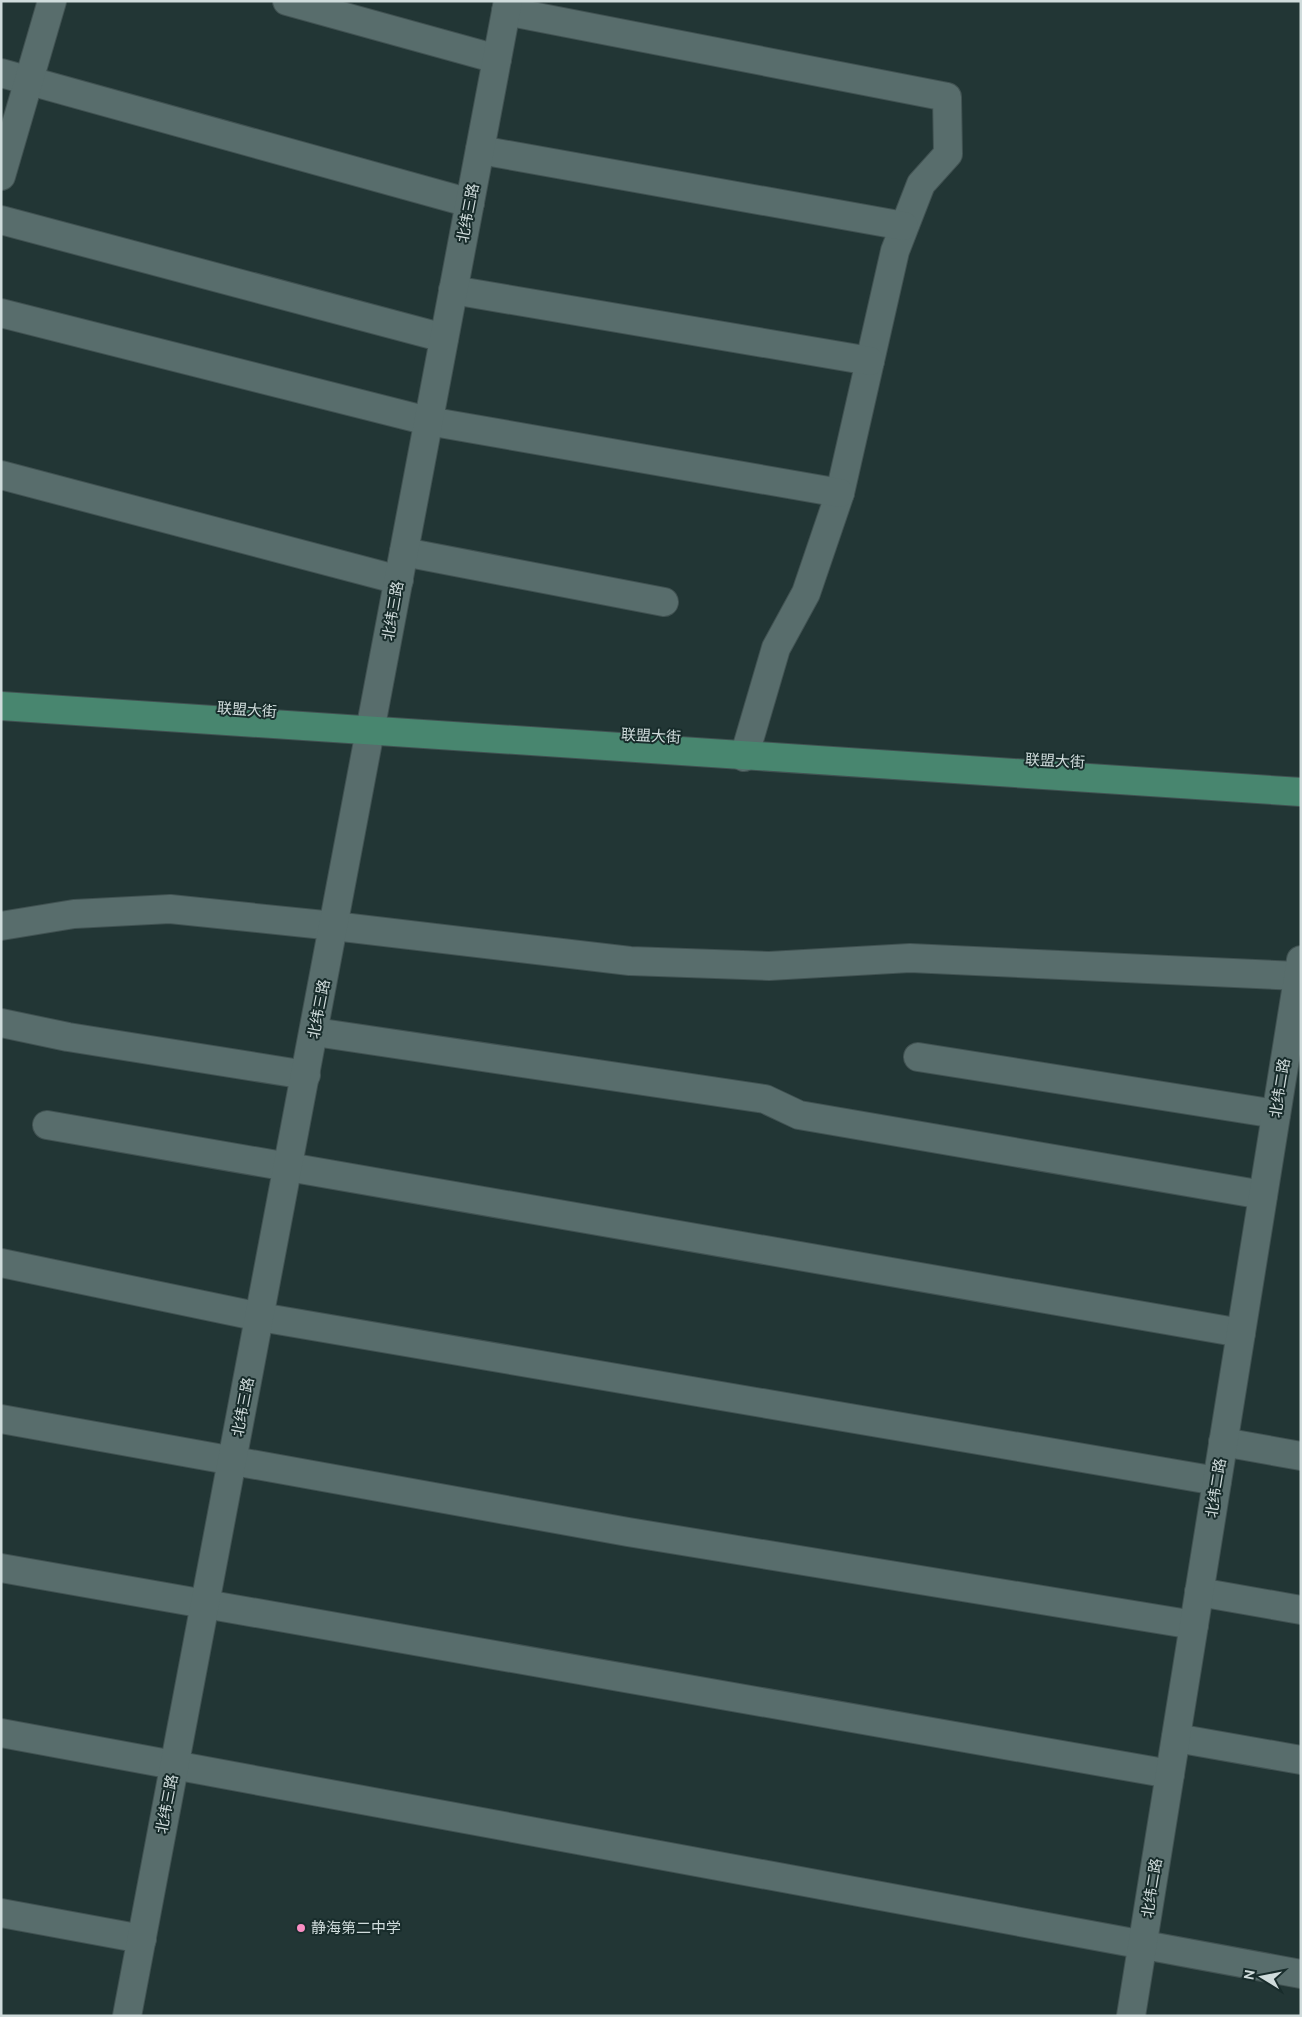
<svg xmlns="http://www.w3.org/2000/svg" width="1302" height="2017" font-family="Cabin,'Noto Sans SC',sans-serif">
  <style>
    .lines { fill: none; stroke-linecap: round; stroke-linejoin: round }
    .minor-casing { stroke: #415252; stroke-width: 30 }
    .major-casing { stroke: #415252; stroke-width: 30 }
    .minor { stroke: #586d6c; stroke-width: 28 }
    .major { stroke: #48866f; stroke-width: 28 }
    .poi-dot { fill: #fb8fc4; stroke: #182c2b; stroke-width: 2 }
    .labels { text-anchor: middle; stroke-width: 4; stroke-linejoin: round; paint-order: stroke }
    .street-label { font-size: 15px; fill: #d0dcdc; stroke: #182c2b }
    .poi-label { font-size: 15px; fill: #d0dcdc; stroke: #182c2b; text-anchor: start }
  </style>
  <rect width="100%" height="100%" fill="#223635"/>
  <g class="lines">
    <defs>
      <g id="minor">
        <polyline points="287,1 497,59"/>
        <polyline points="506,11 947,97 948,154 921,184 895,251 840,493 806,593 776,648 744,757"/>
        <polyline points="1,73 470,203"/>
        <polyline points="480,150 904,226"/>
        <polyline points="1,176 52,1"/>
        <polyline points="1,220 444,338"/>
        <polyline points="453,290 870,361"/>
        <polyline points="1,313 428,421 840,493"/>
        <polyline points="1,475 399,580"/>
        <polyline points="404,552 664,602"/>
        <polyline points="1,926 74,914 170,909 334,926 630,961 769,966 910,958 1298,976"/>
        <polyline points="1,1023 68,1037 306,1075"/>
        <polyline points="315,1032 765,1099 799,1115 1263,1195"/>
        <polyline points="918,1057 1276,1114"/>
        <polyline points="47,1125 1241,1333"/>
        <polyline points="1,1263 260,1317 1217,1481"/>
        <polyline points="1,1419 628,1532 1194,1625"/>
        <polyline points="1223,1442 1301,1456"/>
        <polyline points="1,1568 1170,1774"/>
        <polyline points="1199,1592 1301,1610"/>
        <polyline points="1,1733 1301,1974"/>
        <polyline points="1176,1738 1301,1760"/>
        <polyline points="1,1913 142,1939"/>
        <polyline points="127,2016 508,1"/>
        <polyline points="1131,2016 1301,960"/>
      </g>
      <polyline id="major" points="1,706 1301,792"/>
    </defs>
    <use href="#minor" class="minor-casing"/>
    <use href="#major" class="major-casing"/>
    <use href="#minor" class="minor"/>
    <use href="#major" class="major"/>
  </g>
  <circle class="poi-dot" cx="301" cy="1928" r="5"/>
  <g class="labels">
    <g class="street-label">
      <text transform="translate(468 213) rotate(-79)" y="5">北纬三路</text>
      <text transform="translate(393 611) rotate(-80)" y="5">北纬三路</text>
      <text transform="translate(247 710) rotate(4)" y="5">联盟大街</text>
      <text transform="translate(651 736) rotate(3)" y="5">联盟大街</text>
      <text transform="translate(1055 761) rotate(3)" y="5">联盟大街</text>
      <text transform="translate(319 1009) rotate(-79)" y="5">北纬三路</text>
      <text transform="translate(1280 1088) rotate(-81)" y="5">北纬二路</text>
      <text transform="translate(243 1407) rotate(-79)" y="5">北纬三路</text>
      <text transform="translate(1216 1488) rotate(-81)" y="5">北纬二路</text>
      <text transform="translate(167 1804) rotate(-79)" y="5">北纬三路</text>
      <text transform="translate(1152 1888) rotate(-81)" y="5">北纬二路</text>
    </g>
    <g class="poi-label">
      <text x="311" y="1933">静海第二中学</text>
    </g>
  </g>
  <rect width="1302" height="2017" fill="none" stroke="#d0dcdc" stroke-width="5"/>
  <g transform="translate(1262 1977) rotate(280)" stroke="#182c2b" stroke-width="4" paint-order="stroke">
  <path d="M0-4L9 19L0 12L-9 19Z" fill="#d0dcdc"/>
  <text y="-8" font-size="14" font-weight="bold" text-anchor="middle" fill="#d0dcdc">N</text>
  </g>
</svg>
